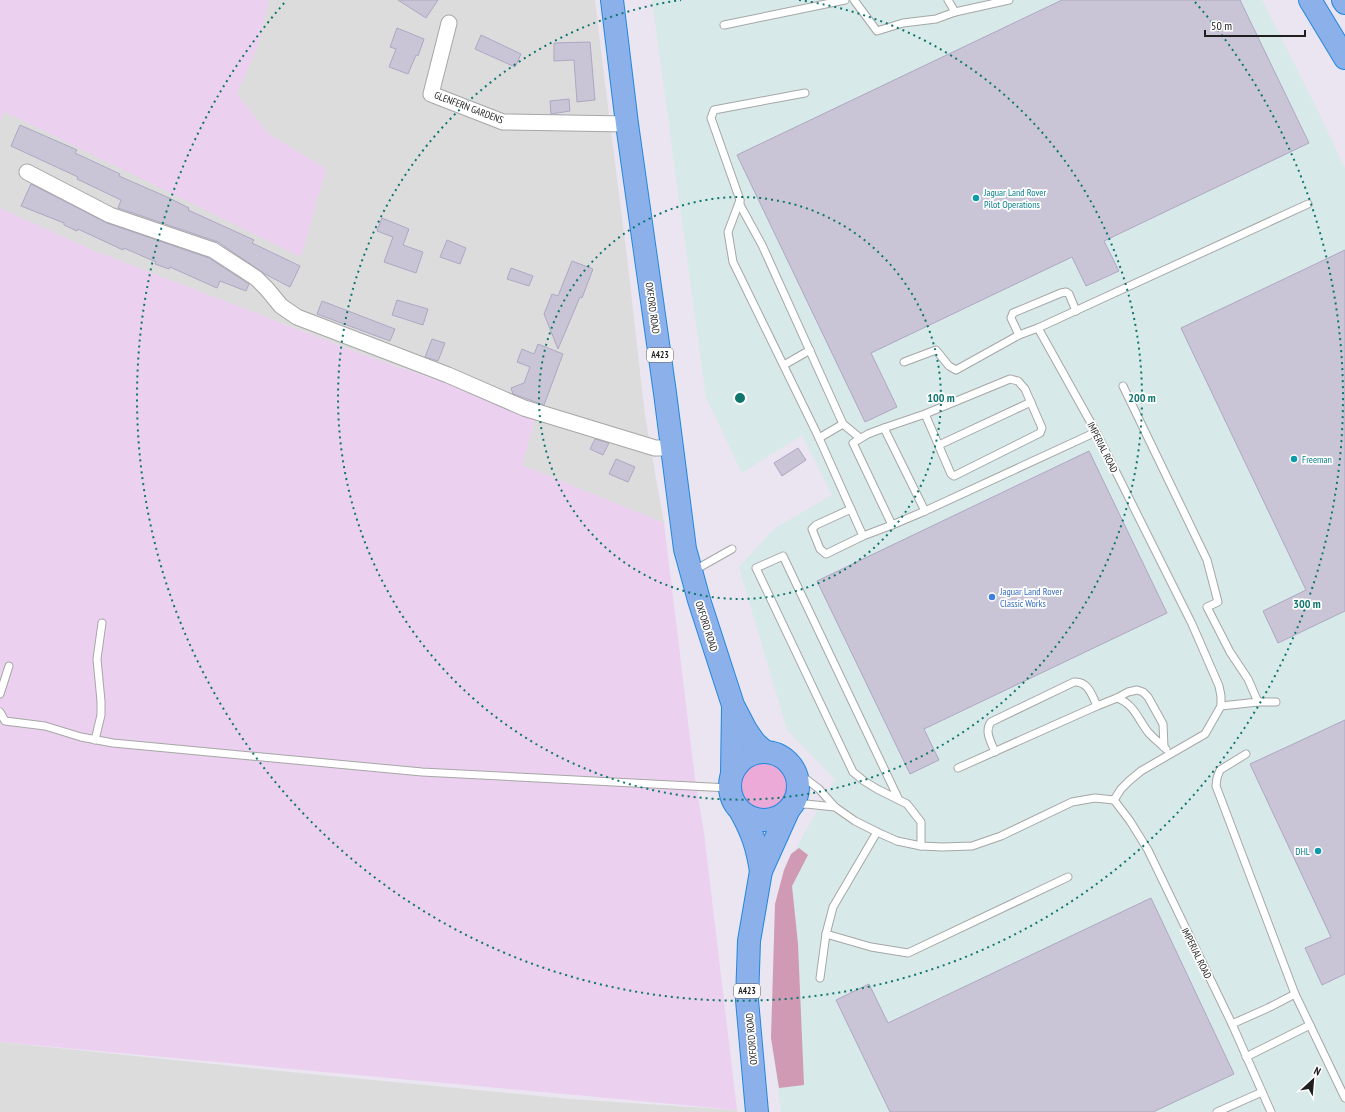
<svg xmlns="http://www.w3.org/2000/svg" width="1345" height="1112" font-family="'PT Sans Narrow',sans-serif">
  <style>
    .residential { fill: #dcdcdd }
    .industrial { fill: #d7e9e9 }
    .farmland { fill: #ebd0ef }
    .grass { fill: #ebaad7 }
    .forest { fill: #d099b4 }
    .building { fill: #c9c5d7; stroke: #aea7c2 }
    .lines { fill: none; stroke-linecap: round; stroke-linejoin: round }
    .lane-casing { stroke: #a6a6a6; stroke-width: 9 }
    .street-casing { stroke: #a6a6a6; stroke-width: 17 }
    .highway-casing { stroke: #2288de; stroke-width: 24 }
    .lane { stroke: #fff; stroke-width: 7 }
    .street { stroke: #fff; stroke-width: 15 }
    .highway { stroke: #8cb0e9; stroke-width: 22 }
    .ring { fill: none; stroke: #0f766e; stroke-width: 2; stroke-dasharray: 2 4 }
    .culture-dot { fill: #0f9aa8; stroke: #fff; stroke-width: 1.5 }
    .shop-dot { fill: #3f7fe0; stroke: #fff; stroke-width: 1.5 }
    .labels { text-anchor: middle; stroke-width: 3.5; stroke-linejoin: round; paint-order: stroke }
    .shield { fill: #fff; stroke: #626262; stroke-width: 1 }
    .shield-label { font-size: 9px; font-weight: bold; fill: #1f1f1f }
    .street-label { font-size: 10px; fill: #1f1f1f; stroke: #fff }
    .culture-label { font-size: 10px; fill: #0d838f; stroke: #fff; text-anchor: start }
    .shop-label { font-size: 10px; fill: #366cbe; stroke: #fff; text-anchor: start }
    .centre { fill: #0f766e; stroke: #fff; stroke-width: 2 }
    .ring-label { font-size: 12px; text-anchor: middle; font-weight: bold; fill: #0f766e; stroke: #fff; stroke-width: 3.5; stroke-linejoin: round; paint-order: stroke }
  </style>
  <rect width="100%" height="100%" fill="#eae5f0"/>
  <g class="residential">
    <polygon points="269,0 595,0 605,83 627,257 645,416 664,523 522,465 536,415 359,353 90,249 0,208 0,122 5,112 326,169 269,134 237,94 257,48"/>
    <polygon points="0,1042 310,1074 569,1099 737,1110 737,1112 0,1112"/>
  </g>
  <polygon class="industrial" points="652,0 1262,0 1319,113 1345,169 1345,1112 781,1112 771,1038 775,904 784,870 835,779 787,730 739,567 775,528 832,495 802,435 742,473 706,397"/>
  <g class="farmland">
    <polygon points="0,0 269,0 257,48 237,94 269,134 326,169 301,257 5,112 0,122"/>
    <polygon points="0,208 90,249 359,353 536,415 522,465 664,523 695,779 704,833 737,1110 0,1042"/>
  </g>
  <circle class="grass" cx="765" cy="787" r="25"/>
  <polygon class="forest" points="799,848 808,855 792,886 798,944 804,1085 779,1088 771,1038 775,904 784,870 791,854"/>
  <g class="building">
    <polygon points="398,0 438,0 426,18"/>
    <polygon points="1062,0 1240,0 1309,143 1104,241 1119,271 1086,286 1072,257 871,353 897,407 865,422 737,155"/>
    <polygon points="397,28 424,39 418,56 416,55 408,74 389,67 396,49 390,47"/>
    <polygon points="481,35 521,54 515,67 475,49"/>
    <polygon points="590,42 595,100 577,102 574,60 554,61 554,43"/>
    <polygon points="569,99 570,111 551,114 550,101"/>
    <polygon points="20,125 77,150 75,153 120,174 119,176 167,197 189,208 188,210 254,240 252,243 300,266 290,287 265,274 218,242 118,208 121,200 77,179 78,177 11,146"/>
    <polygon points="31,184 107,223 209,258 249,284 246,291 220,281 217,288 170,267 169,269 155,264 156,262 124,248 123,250 78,229 77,231 64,225 64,223 21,206"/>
    <polygon points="382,218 409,229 403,245 423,252 416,273 384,262 393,237 377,231"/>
    <polygon points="447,240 466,248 460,264 440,257"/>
    <polygon points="1345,250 1345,611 1278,643 1263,611 1306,590 1181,328"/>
    <polygon points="572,261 593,269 582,298 580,297 558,349 544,314 552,294 558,296"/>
    <polygon points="511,268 533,276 529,286 507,279"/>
    <polygon points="397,300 428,309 423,325 392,315"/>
    <polygon points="322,301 395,329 390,341 317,314"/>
    <polygon points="432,339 445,343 438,361 425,357"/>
    <polygon points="538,344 563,354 544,405 513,394 511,388 524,383 530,367 517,362 522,349 534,354"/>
    <polygon points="595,439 609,443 603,455 590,449"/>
    <polygon points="798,448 806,460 782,476 774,463"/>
    <polygon points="1089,451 1167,613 924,729 939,760 910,774 817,581"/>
    <polygon points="616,459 635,467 628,482 609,474"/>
    <polygon points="1345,720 1345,974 1322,985 1305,948 1331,937 1250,764"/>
    <polygon points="1151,898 1234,1074 1153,1112 890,1112 836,1000 869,984 888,1023"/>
  </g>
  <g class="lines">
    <defs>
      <g id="lane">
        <polyline points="854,0 877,31 903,23 936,19 955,12 1009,0"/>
        <polyline points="948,0 955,12"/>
        <polyline points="724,25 845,0"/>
        <polyline points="805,93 714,110 711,118 740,200 728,232 733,262 819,438 863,536"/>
        <polyline points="740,201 740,205 762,245 843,424 860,438"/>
        <polyline points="1019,335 1011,318 1013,313 1061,293 1066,292 1069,294 1076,311"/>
        <polyline points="904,362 936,350 949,366 956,370 1019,335 1038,328"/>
        <polyline points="784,365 810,350"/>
        <polyline points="1123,386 1207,560 1218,602 1207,607 1230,652 1248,679 1258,702 1221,706"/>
        <polyline points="884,428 925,414 1010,379 1018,381 1025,389 1042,428 1040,433 954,476 951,474 925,414"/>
        <polyline points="819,438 843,424"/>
        <polyline points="939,445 1031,402"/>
        <polyline points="851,509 816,525 812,529 820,549 826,554 863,536 892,525 925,511 1096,432"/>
        <polyline points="892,525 853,443 868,434 884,428 925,511"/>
        <polyline points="693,571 732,549"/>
        <polyline points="0,694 9,666"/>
        <path d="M1117 698C1134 704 1138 719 1148 732 1153 738 1160 743 1166 749"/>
        <polyline points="1258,702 1276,702"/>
        <polyline points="0,712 5,721 45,726 81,737 113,743 422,772 729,788"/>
        <polyline points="95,740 101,715 101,701 97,659 102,623"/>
        <path d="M995 752C991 742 984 731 991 722L1074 682C1088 681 1092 695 1097 706"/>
        <polyline points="1246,754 1220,770 1217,778 1216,786 1295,994 1345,1098"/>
        <polyline points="958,768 1097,706 1117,698 1128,692 1137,690 1143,692 1148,697 1163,724 1164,747"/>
        <polyline points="793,769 819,789 835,807 855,821 877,832 897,841 921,846 942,847 972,846 1001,836 1072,802 1095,798 1114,800 1130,821 1148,850 1232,1024 1271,1112"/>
        <polyline points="899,800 783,556 756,568 853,772 864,781 877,789 907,804 921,822 921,846"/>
        <polyline points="1114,800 1121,789 1129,781 1141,771 1205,734 1221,706 1221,696 1219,686 1192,624 1096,432 1038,328 1308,204"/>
        <polyline points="793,805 806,804 835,807"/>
        <polyline points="877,832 833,907 826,934 871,947 908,953 1068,877"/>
        <polyline points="820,978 826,934"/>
        <polyline points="1232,1024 1268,1008 1295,994"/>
        <polyline points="1246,1057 1310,1025"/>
        <polyline points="1217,1112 1262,1092"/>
      </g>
      <g id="street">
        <polyline points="449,23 431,94 503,122 627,124"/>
        <polyline points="27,172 110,215 213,250 256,278 267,289 281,306 297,317 448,375 524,408 655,448 672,448"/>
      </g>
      <g id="highway">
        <polyline points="612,0 627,124 665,393 685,549 699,600 733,705 746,730 755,743 765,752"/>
        <polyline points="1310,0 1345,58"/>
        <polyline points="1343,0 1345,3"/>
        <circle cx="764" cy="786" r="34"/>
        <polyline points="732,773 733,708"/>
        <path d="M741 812C753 834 757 847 761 871"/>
        <polyline points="757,1112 747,1000 749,941 761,871 788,811"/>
      </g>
    </defs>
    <use href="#lane" class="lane-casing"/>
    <use href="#street" class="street-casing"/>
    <use href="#highway" class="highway-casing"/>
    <use href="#lane" class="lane"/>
    <use href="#street" class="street"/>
    <use href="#highway" class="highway"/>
  </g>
  <g class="ring">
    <circle cx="740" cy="398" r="201"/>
    <path d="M799 0A402 402 0 1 1 681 0"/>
    <path d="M1195 2A603 603 0 1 1 285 2"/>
  </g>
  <g class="culture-dot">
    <circle cx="976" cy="198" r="4"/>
    <circle cx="1294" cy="459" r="4"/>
    <circle cx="1318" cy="851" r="4"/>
  </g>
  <circle class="shop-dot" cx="992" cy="597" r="4"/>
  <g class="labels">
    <g class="shield">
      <rect x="647" y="348" width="26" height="14" rx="3"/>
      <rect x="734" y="984" width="26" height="14" rx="3"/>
    </g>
    <g class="shield-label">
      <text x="660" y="358">A423</text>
      <text x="747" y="994">A423</text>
    </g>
    <g class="street-label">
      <text transform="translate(469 107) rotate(21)" y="4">GLENFERN GARDENS</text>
      <text transform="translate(653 308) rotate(82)" y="4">OXFORD ROAD</text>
      <text transform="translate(1103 447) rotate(63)" y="4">IMPERIAL ROAD</text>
      <text transform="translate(707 626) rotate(72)" y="4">OXFORD ROAD</text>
      <text transform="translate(1197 953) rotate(64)" y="4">IMPERIAL ROAD</text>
      <text transform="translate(751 1039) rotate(-95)" y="4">OXFORD ROAD</text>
    </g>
    <g class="culture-label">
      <text x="984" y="196">Jaguar Land Rover<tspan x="984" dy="12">Pilot Operations</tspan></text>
      <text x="1302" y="463">Freeman</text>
      <text x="1310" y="855" text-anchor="end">DHL</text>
    </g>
    <g class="shop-label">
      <text x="1000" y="595">Jaguar Land Rover<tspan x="1000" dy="12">Classic Works</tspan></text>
    </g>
  </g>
  <circle cx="740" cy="398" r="6" class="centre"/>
  <g class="ring-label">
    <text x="941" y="402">100 m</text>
    <text x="1142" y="402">200 m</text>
    <text x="1307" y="608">300 m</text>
  </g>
  <g transform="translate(1313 1080) rotate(26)" stroke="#ffffff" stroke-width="3" paint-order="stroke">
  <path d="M0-3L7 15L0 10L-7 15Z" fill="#1f1f1f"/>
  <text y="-6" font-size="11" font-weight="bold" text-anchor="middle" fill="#1f1f1f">N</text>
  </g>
  <path d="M1205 30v6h100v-6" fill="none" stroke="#1f1f1f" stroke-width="2"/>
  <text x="1211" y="30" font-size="12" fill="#1f1f1f" stroke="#ffffff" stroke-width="3" paint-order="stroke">50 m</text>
</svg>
